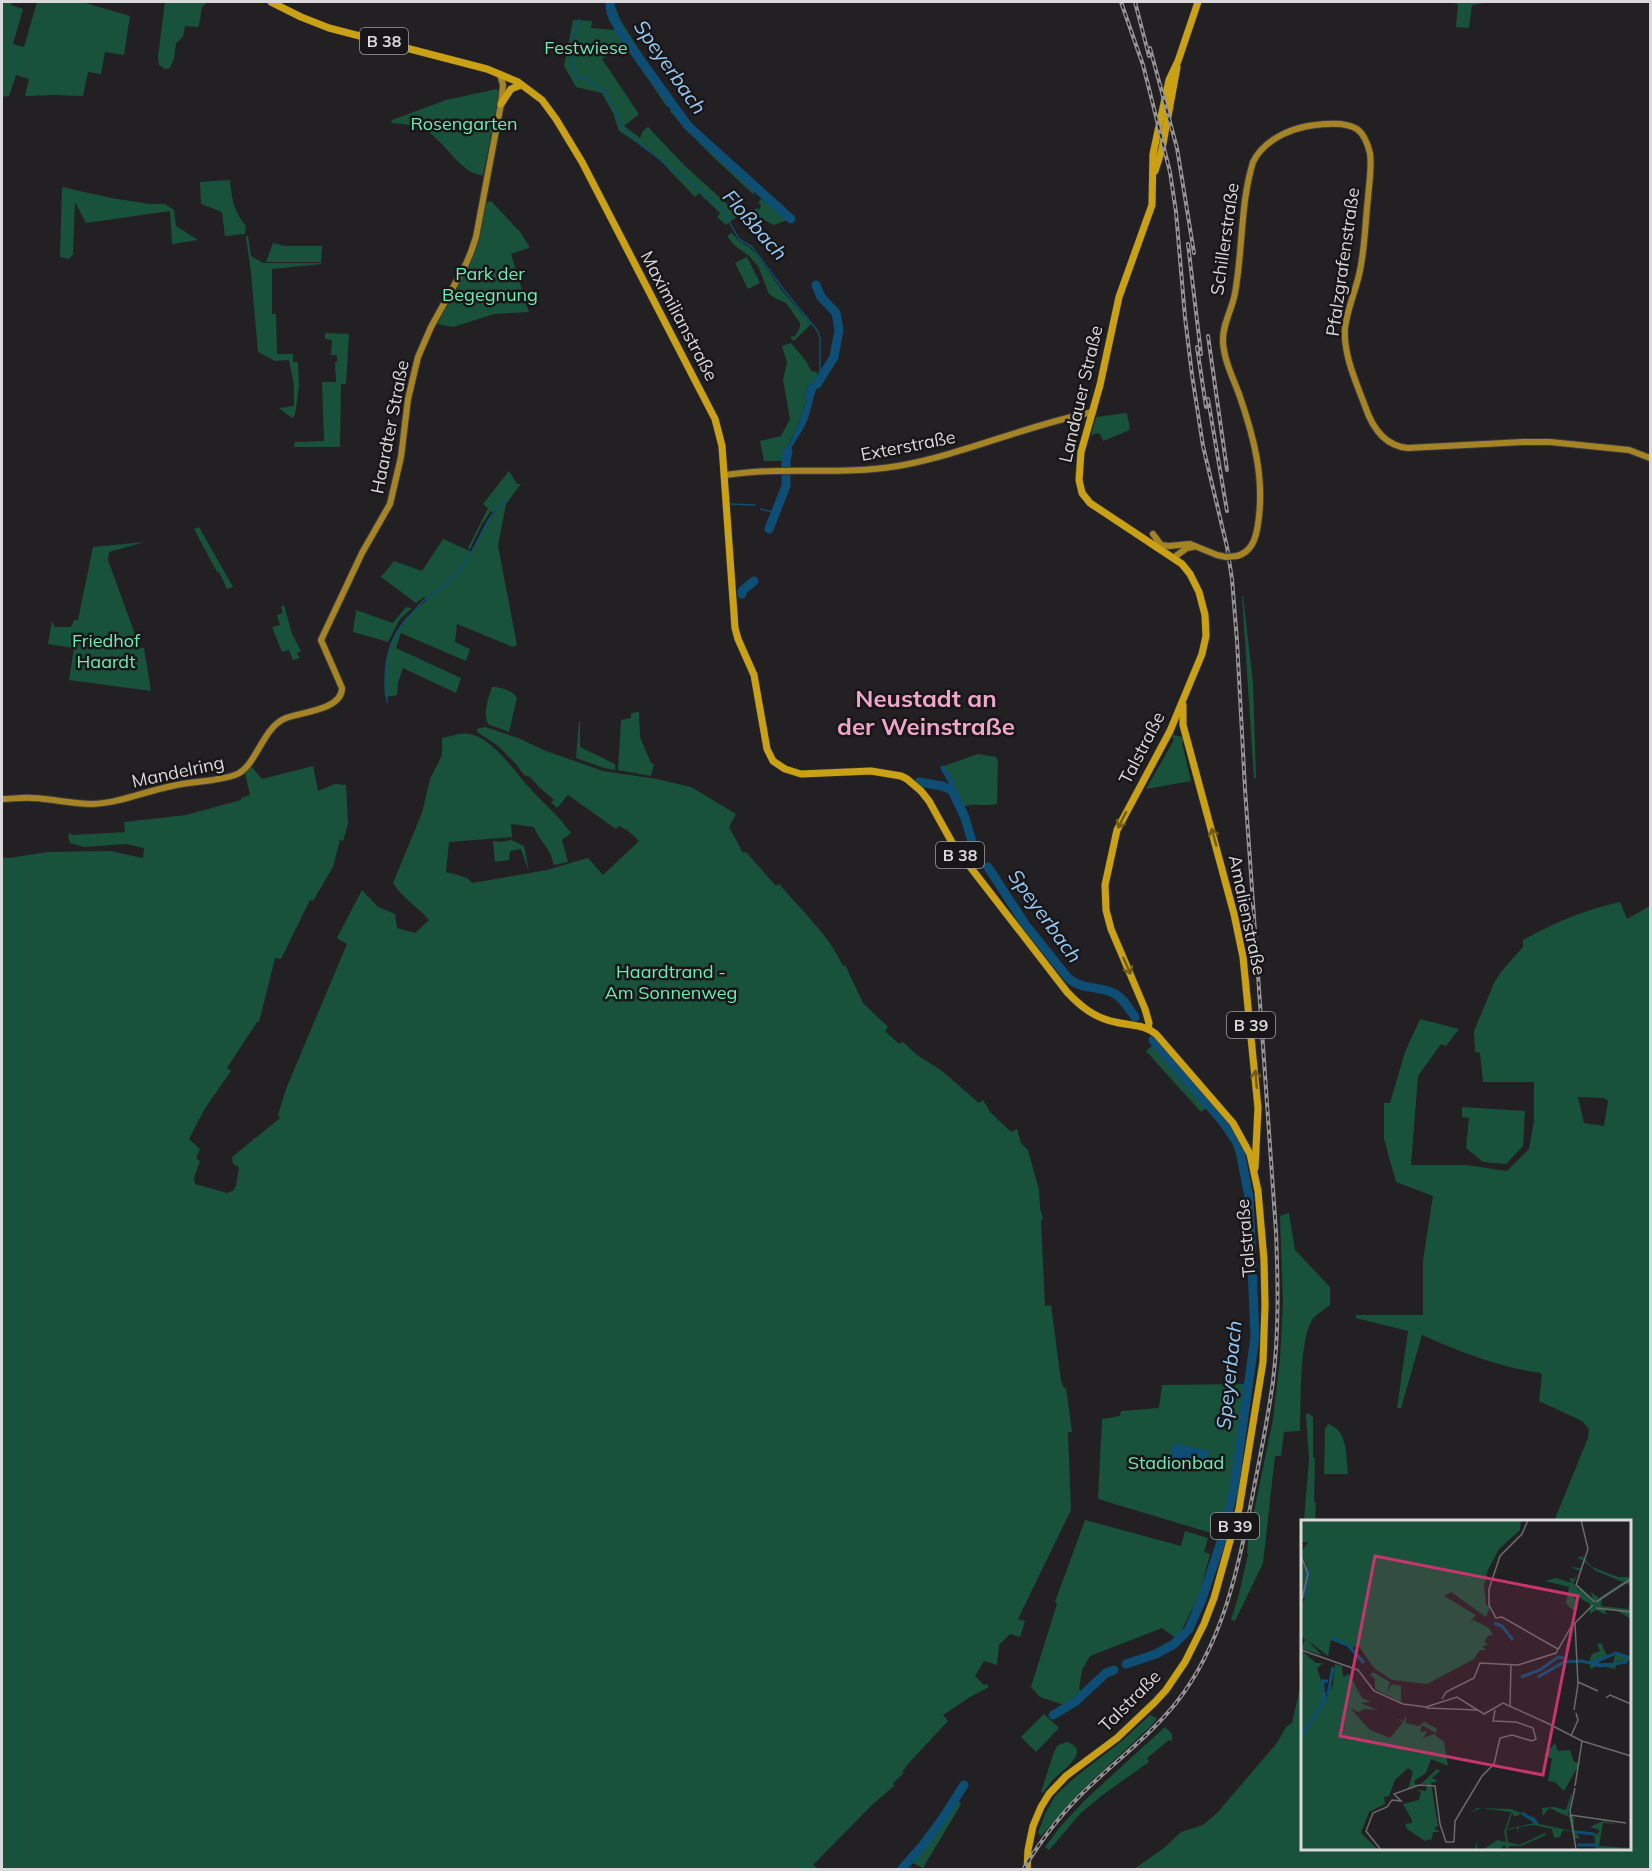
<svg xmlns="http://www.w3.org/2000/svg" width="1652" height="1871" font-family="Mulish,sans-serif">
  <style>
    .green { fill: #19523a; fill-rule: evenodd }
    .water { fill: #0e4e74 }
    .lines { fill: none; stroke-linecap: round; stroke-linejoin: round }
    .stream { stroke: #0e4e74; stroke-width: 1.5 }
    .canal { stroke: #0e4e74; stroke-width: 5 }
    .river { stroke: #0e4e74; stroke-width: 9 }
    .secondary-casing { stroke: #3c3a3c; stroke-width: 8 }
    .primary-casing { stroke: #3c3a3c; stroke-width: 8 }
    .secondary { stroke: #a58425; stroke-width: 6 }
    .primary { stroke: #caa014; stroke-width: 7 }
    .rail-casing { stroke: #949294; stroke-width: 4 }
    .rail { stroke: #191619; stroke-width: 1.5; stroke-dasharray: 4.5; stroke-linecap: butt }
    .secondary-bridge-casing { stroke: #3c3a3c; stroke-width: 8; stroke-linecap: butt }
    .secondary-bridge { stroke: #a58425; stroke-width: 6 }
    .oneway { stroke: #725b16 }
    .labels { text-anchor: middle; stroke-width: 5; stroke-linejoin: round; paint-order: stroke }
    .shield { fill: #191619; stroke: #a09ea0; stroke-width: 1.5 }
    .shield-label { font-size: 16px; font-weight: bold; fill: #dad8da }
    .park-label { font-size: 18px; fill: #6eecb3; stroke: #191619 }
    .street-label { font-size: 18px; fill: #dad8da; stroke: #191619 }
    .water-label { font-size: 20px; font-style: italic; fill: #94ccf7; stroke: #191619 }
    .district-label { font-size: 24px; font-weight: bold; fill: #f0a5ca; stroke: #191619 }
    .inset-river { fill: none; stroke: #0e4e74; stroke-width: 3 }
    .inset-road { fill: none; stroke: #6c6a6c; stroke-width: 1.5 }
    .view { fill: #c6356e; fill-opacity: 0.15; stroke: #c6356e; stroke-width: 3 }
    .inset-edge { fill: none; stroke: #dad8da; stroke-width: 3 }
  </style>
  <rect width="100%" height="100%" fill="#222022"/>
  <g class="green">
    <polygon points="2,2 12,2 11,5 23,9 13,44 24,47 37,2 82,2 130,16 124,55 105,52 101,74 88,72 83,96 54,95 25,96 29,79 16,75 9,96 2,97"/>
    <polygon points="165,2 207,2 202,7 199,25 198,27 185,26 183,37 176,43 174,58 170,68 165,69 159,65 158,56"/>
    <polygon points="611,2 613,2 621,21 672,102 667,107 625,45 620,48 617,45 606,52 608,55 602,59 639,114 624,126 640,138 643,131 648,127 685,166 739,215 726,225 717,217 720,213 699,193 695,197 654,154 619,131 613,113 602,93 576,87 564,66 573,20 592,21 591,28 615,30 608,18 612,11"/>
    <polygon points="1449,2 1491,2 1472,5 1469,28 1456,27 1458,4"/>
    <path d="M497 89 500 93 483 175C463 176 445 142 428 132 418 125 403 124 391 123L392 120 446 100Z"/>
    <path d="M677 105 704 139 757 187 753 194C724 167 695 141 670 111Z"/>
    <path d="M230 180C232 199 233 210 246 226L245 234 225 236 222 212 201 204 200 182Z"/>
    <polygon points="62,187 111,198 150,204 165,204 174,210 176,226 198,240 172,244 170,211 86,223 75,202 73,254 69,259 60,257"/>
    <polygon points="763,196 787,220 774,225 752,214 756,208 759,210 761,205 758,203"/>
    <polygon points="491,201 521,233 529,246 529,248 511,254 529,312 494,314 453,327 437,324 470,264 477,242 486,202"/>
    <polygon points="732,233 738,240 750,248 756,254 783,292 811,324 794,341 790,337 795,336 800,327 800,323 786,303 775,298 769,294 758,266 749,256 734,245 727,236"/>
    <polygon points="246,236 248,236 251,256 263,263 322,263 322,264 272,269 272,314 276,314 277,354 293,354 293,362 298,362 299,386 295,415 292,418 279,408 294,406 294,386 289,360 275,361 258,352 251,273"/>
    <polygon points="273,243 285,246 322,246 321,262 266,262"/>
    <polygon points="747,257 760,283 748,289 735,263"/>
    <polygon points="325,333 349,334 346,384 341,384 340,447 294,447 295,442 324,441 322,382 336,382 335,362 337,362 337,355 331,355 332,340 325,339"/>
    <polygon points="791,343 806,361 811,371 817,372 817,379 813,384 808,385 805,397 807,400 800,420 785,452 784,461 764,461 760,441 781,436 790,419 783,380 787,363 782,346"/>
    <polygon points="1127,413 1130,430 1103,441 1100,434 1096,433 1091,436 1096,417"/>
    <path d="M509 471 517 484H521L506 504 498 546 517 645 513 647 457 624 455 642 470 649 466 661 401 633 396 648 461 678 456 693 403 668 398 683 397 695 385 697C383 671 385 648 400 626 406 616 418 608 427 600L424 597 416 603 381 577 394 561 422 571 443 539 472 552 488 521 495 513 491 511 482 524 470 549 468 548 488 508 483 504Z"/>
    <polygon points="199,527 233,587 227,589 219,572 217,572 194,529"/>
    <polygon points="145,542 109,552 108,560 140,648 144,648 151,691 69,680 74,648 48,644 52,621 55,627 71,627 74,620 78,620 93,547"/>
    <polygon points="1242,596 1243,596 1253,683 1256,778 1254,778"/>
    <polygon points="284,605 292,634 301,651 297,653 300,658 293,660 289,650 282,652 272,627 280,625 277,615 283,613 281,607"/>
    <polygon points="406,607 412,608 400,619 388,642 353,632 356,610 393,623"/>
    <path d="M492 687C501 687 512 690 517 698L509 732 488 724C483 713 488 699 492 687Z"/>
    <polygon points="639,712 640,737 651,763 654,764 651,776 618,770 621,720 631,718 631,713"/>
    <polygon points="579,722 580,722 580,747 615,764 615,770 604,768 576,758"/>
    <path d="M485 727 518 738 546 751 603 771 657 779 691 787 736 814 729 827 743 853 746 852 776 886 779 884C801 910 829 935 843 966L845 965 863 1003 888 1027 885 1031 899 1044 903 1042 917 1055 942 1071 979 1103 983 1100 990 1112 1011 1132 1017 1129 1021 1143 1028 1150 1039 1190 1040 1208 1043 1219 1041 1220 1045 1306 1051 1305 1061 1381 1064 1388H1066L1072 1432H1068L1071 1510 1018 1619 1025 1621 1020 1637 1010 1634 998 1646 999 1647 997 1665 984 1661 975 1676 984 1685 987 1684 989 1687 970 1697 943 1715 948 1721 908 1764 902 1772 904 1773 893 1783 894 1786 873 1804 813 1865 819 1869H2V857L9 858 48 852 110 851 143 858 144 848 126 844 84 847 70 843 68 835 70 833 72 835 125 832 124 822 186 815 241 800V798L250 795 245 773 250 765 262 779 313 766 318 791 335 784 346 785 348 824 343 841 340 840 333 867 313 901 310 900 281 959 275 958 259 1022H257L227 1068 231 1071 204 1110 189 1139 200 1149 196 1158 200 1161 194 1178 195 1184 227 1193 233 1191 236 1186 239 1167 233 1164 232 1157 280 1118 278 1115 286 1089 347 944 337 938 362 890 378 907 395 914 397 928 415 933 429 920C418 907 402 898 393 883L422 813 430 779 442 755V738C449 737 461 732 469 734 491 737 514 770 527 785 542 802 558 815 571 833L562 840 568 862 554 865C549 845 541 844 534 827L511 824 512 837 449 842 446 872C455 875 467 875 472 883L547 870 588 858 603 875 639 841 627 830 619 826 616 829 568 795 557 808 551 802 554 800 539 787 530 777 524 775 516 764 497 745 477 732V729Z"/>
    <polygon points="1173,735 1183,737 1184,742 1182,743 1191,781 1146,789 1174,740 1172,737"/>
    <path d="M978 754 996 757 998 761 997 804C982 807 976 802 961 807 955 793 952 779 944 766Z"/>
    <polygon points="511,840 524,846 529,872 521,849 510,851 509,860 495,862 493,841 500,842"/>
    <path d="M1620 902 1627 919 1650 906V1869H1134L1164 1848 1181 1832 1203 1825 1217 1813 1277 1743 1286 1727 1292 1723 1302 1679 1299 1662 1300 1652 1302 1655V1848H1630V1522L1554 1521 1588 1438 1589 1429 1582 1421 1539 1401 1542 1375 1540 1373C1499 1367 1460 1352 1422 1335L1401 1408H1397L1408 1331 1356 1318V1315H1423V1261L1433 1196 1396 1182 1384 1139V1103H1390L1405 1052 1420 1019 1459 1029 1446 1046 1441 1044 1418 1076 1411 1165H1466L1507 1171 1529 1149 1534 1121V1082H1483L1480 1053 1475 1052 1474 1031 1494 983 1500 973 1523 947V940C1554 923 1586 909 1620 902ZM1578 1097 1604 1098 1608 1101 1604 1126 1584 1123Z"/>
    <polygon points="1154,1044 1208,1107 1201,1112 1146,1051"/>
    <polygon points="1462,1107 1525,1111 1523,1146 1506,1164 1483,1162 1466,1148 1469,1118 1462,1117"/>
    <path d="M1289 1213 1295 1250 1330 1287V1305C1324 1310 1316 1314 1312 1320 1299 1341 1301 1405 1300 1431L1284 1432 1281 1456H1275L1263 1563 1235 1621 1231 1620 1239 1594 1248 1554 1247 1553 1248 1541 1273 1419 1280 1359 1283 1304 1280 1216Z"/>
    <polygon points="1246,1384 1231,1494 1221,1536 1098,1499 1102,1419 1120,1416 1121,1411 1159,1408 1162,1385"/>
    <polygon points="1308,1413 1313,1417 1313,1458 1315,1458 1314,1501 1316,1503 1315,1521 1304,1521 1309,1459 1306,1415"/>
    <path d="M1328 1424C1348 1430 1346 1456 1348 1474H1324L1325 1429Z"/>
    <polygon points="1085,1520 1181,1546 1185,1531 1208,1538 1204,1552 1210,1554 1199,1596 1177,1639 1162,1628 1090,1656 1082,1670 1079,1689 1081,1691 1064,1705 1040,1697 1031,1687 1057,1604 1055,1602"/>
    <polygon points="1044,1714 1059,1728 1036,1752 1021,1737"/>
    <polygon points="1150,1715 1157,1718 1152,1725 1082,1790 1041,1836 1038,1833 1045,1814 1055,1796 1073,1779 1122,1741"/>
    <polygon points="1165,1727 1172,1734 1172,1742 1169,1740 1147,1758 1149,1762 1101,1796 1081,1813 1049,1850 1045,1847 1060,1827 1085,1800"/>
    <path d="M1067 1742C1092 1750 1063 1770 1055 1778 1050 1782 1047 1788 1043 1793L1041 1792 1054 1752 1058 1745Z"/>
    <polygon points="956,1799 961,1803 960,1806 923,1868 911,1862 945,1819"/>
  </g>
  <g class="water">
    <path d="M821 372 824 374C810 395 814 410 803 429 797 440 788 449 787 463H784L785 453 800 420 807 400 805 397 808 385 814 384Z"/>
    <polygon points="1173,1443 1209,1451 1205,1469 1169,1461"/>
  </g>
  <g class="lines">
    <g class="stream">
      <path d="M579 19C573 39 566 57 577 78H586L606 93 623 128 642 146 699 189 722 209 739 239 752 247 784 290 817 330 820 338V377"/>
      <polyline points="730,504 755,505"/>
      <polyline points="761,509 775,513"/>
      <polyline points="750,586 750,585"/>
      <path d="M387 702C384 664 385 641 413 612 417 608 421 602 426 599 442 588 456 577 466 561 481 540 485 515 507 500"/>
    </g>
    <polyline class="canal" points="943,768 951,782 952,790"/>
    <g class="river">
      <polyline points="610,2 611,12 621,33 688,126 791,219"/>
      <polyline points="816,285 821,297 836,313 839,330 834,357 817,384"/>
      <polyline points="769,529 786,486 786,459 788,451"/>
      <polyline points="742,594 742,591 754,581"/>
      <polyline points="919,782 942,786 952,790 965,818 973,845 979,854"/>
      <path d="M988 867 1025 924 1068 978C1083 991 1097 985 1113 993 1123 997 1129 1009 1135 1017"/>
      <polyline points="1126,1664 1156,1654 1174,1644 1189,1629 1202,1599 1222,1539 1234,1489 1255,1337 1249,1197 1240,1151 1236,1141 1223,1122 1153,1040"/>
      <polyline points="1053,1715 1075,1702 1106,1673 1114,1670"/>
      <polyline points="901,1870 923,1845 943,1818 964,1785"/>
    </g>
    <defs>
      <g id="secondary">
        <path d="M724 475C741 473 757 471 774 471 817 470 855 473 898 466 965 454 1027 425 1093 412"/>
        <polyline points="1153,534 1161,545"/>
        <polyline points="1152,544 1169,546 1190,544 1217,555 1226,557"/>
        <path d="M1237 556C1252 552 1256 538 1258 524 1265 479 1254 437 1239 394 1233 378 1224 360 1223 342 1222 325 1232 310 1235 293 1243 250 1240 205 1253 162 1263 142 1286 130 1308 126 1322 124 1344 121 1357 129 1364 134 1368 145 1370 153 1372 167 1369 184 1368 198 1365 224 1365 250 1359 275 1355 292 1347 310 1345 328 1343 354 1356 382 1365 406 1372 427 1384 446 1408 448L1523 442H1550L1629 450 1650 458"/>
        <polyline points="1173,558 1187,548 1193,547"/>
        <path d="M2 799C12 799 23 797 33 798 53 799 73 804 92 804 120 803 146 791 172 786 193 781 215 782 235 775 257 767 262 727 286 718 301 712 342 710 342 688L321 640 362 553 390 504 401 457 408 399 418 357 431 327 466 264 471 252 476 237 501 104 503 85 500 74"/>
      </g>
      <g id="primary">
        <path d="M271 2 301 17 329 28 487 69 518 82 542 100 556 119 582 162 715 419 722 446 735 628 738 639 754 675 767 749 773 761 785 769 801 774 871 771 901 776 907 779 921 791 929 801 954 846 1067 992C1081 1007 1095 1018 1115 1022 1131 1026 1143 1024 1156 1034L1233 1123 1250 1154 1258 1191 1264 1260 1265 1305 1263 1362 1239 1509 1214 1598 1204 1624 1185 1662 1166 1690 1155 1702 1117 1738 1066 1776 1049 1794 1041 1807 1033 1826 1028 1850 1027 1870"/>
        <polyline points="501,104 511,89 521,85"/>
        <polyline points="1155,171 1162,149 1177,67"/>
        <polyline points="1183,705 1183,725 1234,914 1243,957 1258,1108 1255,1168"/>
        <polyline points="1148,1029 1149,1023 1145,1009 1111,929 1106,910 1105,885 1117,830 1170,731 1202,654 1206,636 1205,615 1199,592 1190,574 1182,564 1173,558 1090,503 1082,493 1079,480 1081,452 1100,385 1119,297 1152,205 1153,154 1169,80 1178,61 1198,2"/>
      </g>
    </defs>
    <use href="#secondary" class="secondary-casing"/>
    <use href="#primary" class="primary-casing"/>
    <use href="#secondary" class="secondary"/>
    <use href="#primary" class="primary"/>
    <defs>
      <g id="rail">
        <polyline points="1135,2 1149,56"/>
        <polyline points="1150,48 1177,148 1194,253"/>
        <polyline points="1188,244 1201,354"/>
        <polyline points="1208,336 1227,470"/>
        <polyline points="1197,347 1206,407"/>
        <polyline points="1208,399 1227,511"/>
        <path d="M1023 1870C1042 1838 1064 1810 1091 1785 1120 1758 1151 1734 1176 1703 1224 1642 1238 1568 1253 1493 1260 1456 1268 1419 1273 1381 1279 1332 1278 1282 1276 1232L1245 789 1237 641 1232 579 1227 547 1203 446 1192 375 1185 317 1176 212 1170 172 1143 65 1121 2"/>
      </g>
    </defs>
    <use href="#rail" class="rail-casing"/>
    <use href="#rail" class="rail"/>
    <defs>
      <polyline id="secondary-bridge" points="1226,557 1237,556"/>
    </defs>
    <use href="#secondary-bridge" class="secondary-bridge-casing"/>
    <use href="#secondary-bridge" class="secondary-bridge"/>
  </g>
  <defs><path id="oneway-shaft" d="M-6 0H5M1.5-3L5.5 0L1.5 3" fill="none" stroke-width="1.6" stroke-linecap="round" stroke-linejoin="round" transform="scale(1.5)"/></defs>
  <g class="oneway">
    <use href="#oneway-shaft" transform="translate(1122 820) rotate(117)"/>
    <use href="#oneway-shaft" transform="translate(1214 837) rotate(-105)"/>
    <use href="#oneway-shaft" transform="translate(1127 966) rotate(66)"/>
    <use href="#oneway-shaft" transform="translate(1256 1079) rotate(-95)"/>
  </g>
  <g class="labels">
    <g class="shield">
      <rect x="360" y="28" width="48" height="26" rx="4.5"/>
      <rect x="936" y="842" width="48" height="26" rx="4.5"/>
      <rect x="1227" y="1012" width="48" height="26" rx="4.5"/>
      <rect x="1211" y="1513" width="48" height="26" rx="4.5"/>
    </g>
    <g class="shield-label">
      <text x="384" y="47">B 38</text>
      <text x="960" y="861">B 38</text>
      <text x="1251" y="1031">B 39</text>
      <text x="1235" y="1532">B 39</text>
    </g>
    <g class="park-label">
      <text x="586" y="54">Festwiese</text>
      <text x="464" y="130">Rosengarten</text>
      <text x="490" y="280">Park der<tspan x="490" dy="21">Begegnung</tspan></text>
      <text x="106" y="647">Friedhof<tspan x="106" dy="21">Haardt</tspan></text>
      <text x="671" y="978">Haardtrand -<tspan x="671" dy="21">Am Sonnenweg</tspan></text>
      <text x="1176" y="1469">Stadionbad</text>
    </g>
    <g class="street-label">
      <text transform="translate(1225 239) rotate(-82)" y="6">Schillerstraße</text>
      <text transform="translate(1343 262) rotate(-82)" y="6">Pfalzgrafenstraße</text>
      <text transform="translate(679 316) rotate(62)" y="6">Maximilianstraße</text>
      <text transform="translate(1081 394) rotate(-77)" y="6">Landauer Straße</text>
      <text transform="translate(390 427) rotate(-79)" y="6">Haardter Straße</text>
      <text transform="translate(908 446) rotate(-11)" y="6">Exterstraße</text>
      <text transform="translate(1142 748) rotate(-63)" y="6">Talstraße</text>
      <text transform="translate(178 772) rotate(-12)" y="6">Mandelring</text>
      <text transform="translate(1247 915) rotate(78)" y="6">Amalienstraße</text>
      <text transform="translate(1246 1238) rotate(-95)" y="6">Talstraße</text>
      <text transform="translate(1130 1701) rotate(-45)" y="6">Talstraße</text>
    </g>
    <g class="water-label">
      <text transform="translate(670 67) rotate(55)" y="7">Speyerbach</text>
      <text transform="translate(755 225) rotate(49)" y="7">Floßbach</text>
      <text transform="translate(1045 916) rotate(54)" y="7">Speyerbach</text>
      <text transform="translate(1229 1375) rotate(-84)" y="7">Speyerbach</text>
    </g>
    <g class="district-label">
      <text x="926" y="707">Neustadt an<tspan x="926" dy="28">der Weinstraße</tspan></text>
    </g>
  </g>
  <g transform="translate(1301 1520)">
    <rect width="330" height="330" fill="#222022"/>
    <path d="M0 0H220L219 10 198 29 187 50 183 65 185 85 189 87 185 97 150 72 143 76 175 95 168 103 173 100 188 108 192 115 187 116 183 122 187 124 181 127 186 130H179L173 139 126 164 91 160 73 148 57 125 51 128 30 120 27 136 6 120 21 135 0 129 4 120 0 115V84L5 77 0 80V37L8 52 0 32 7 22H0ZM281 36 291 47 317 57H330V66L325 63 301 79 300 86 327 89 329 80 330 99 315 90H304L306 95 295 90 289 94V84L277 77 272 76 277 82 273 90 269 88 265 83 268 67 244 61 255 58 271 63 268 58 273 59 279 51 269 47 280 48 282 40 276 38ZM284 42 295 51 322 62 298 78 290 72 292 79 276 64 279 72 272 63ZM300 123 306 136 297 143H312L315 132 330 138 326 142 316 141 314 149 298 145 289 149V143L277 141H288L291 134 299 131 296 124ZM1 131 15 143H22L16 148 26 177 32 165 34 144 41 146 42 157 48 154 61 178 70 182 59 183 77 190 63 189 58 192 50 189 69 210 89 218 102 202 95 198 103 201 105 195V203L117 206 124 202 136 209 135 213 121 205 119 212 126 211 122 218 133 214 143 222 147 246 130 239 125 253 113 261 115 266 107 269 112 252 107 248 94 260 88 276 83 277 84 284 68 292 60 313 77 330H0ZM72 152 89 162 86 172 91 164 100 166V182L74 169V159L69 155ZM254 223 257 231 269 230 273 242 279 243 263 271 254 262 247 261 251 239 243 235ZM136 249 139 251 131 258 137 261 130 263 137 306 133 308 139 312H132L131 319 124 321 106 309 104 304 111 303V300L102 284 118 280 120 272 115 270 125 271 126 264H120ZM270 274 271 275 267 294 265 295 271 294 270 292 273 298V310L297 314 298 310 289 307 302 301 316 304 302 303 298 326 330 328 295 330 293 314 275 313 279 318 274 319 271 312 262 310 259 317 253 318 251 309 233 305 218 307 217 314 216 308 205 310 207 322 218 325 244 313 245 315 220 326H208L207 330 203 325 200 329 174 330 176 320V329H183L196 320 205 322 203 310 173 308 204 310 210 292 180 288 169 293 176 288 209 289 233 297 238 304 271 311 268 297 248 288 242 296 241 288 253 287 265 290ZM211 293 214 297 221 293 231 297 233 303 206 309Z" fill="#19523a" fill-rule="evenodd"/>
    <path class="inset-river" d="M5 77 7 47M193 103 201 106 212 120M30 118 47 125 63 143M291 143 315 133 329 138M220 157 239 150 257 137 263 138M237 157 263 142 281 141 299 146 326 142M27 175 32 147M22 179V161H27M0 216 26 177M221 293 236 303M275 312 293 314M276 325H296"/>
    <path class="inset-road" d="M227 0 221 14 199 36 188 69V85L195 98 201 97 257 129M280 0 287 29 275 65 294 82M0 35 7 54 0 83M295 82 330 59M295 88 330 92M0 130 57 150 73 171 102 184 125 187 156 177 183 194 202 183 246 203M277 162 297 171M305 178 309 175 330 184M141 179 145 172 173 158 179 143 217 145 255 133 270 107 292 85M209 186 210 144M125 188 176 190M273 190 277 164 274 103M244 202 281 221 274 266M270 216 277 200 275 193M281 221 330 236M274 268 269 291 275 330M269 295 325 303M153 322 154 301 181 256 193 244 199 218 211 215 231 221 235 219 232 208 215 202 192 201 194 190M80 330 65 311 72 293 86 287 91 280 100 281 93 274 118 265 134 266 139 304 145 322H153"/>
    <path class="view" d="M74 36 277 76 242 255 39 216Z"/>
    <rect width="330" height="330" class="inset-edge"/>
  </g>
  <rect width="1652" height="1871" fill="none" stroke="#dad8da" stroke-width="6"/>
</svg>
